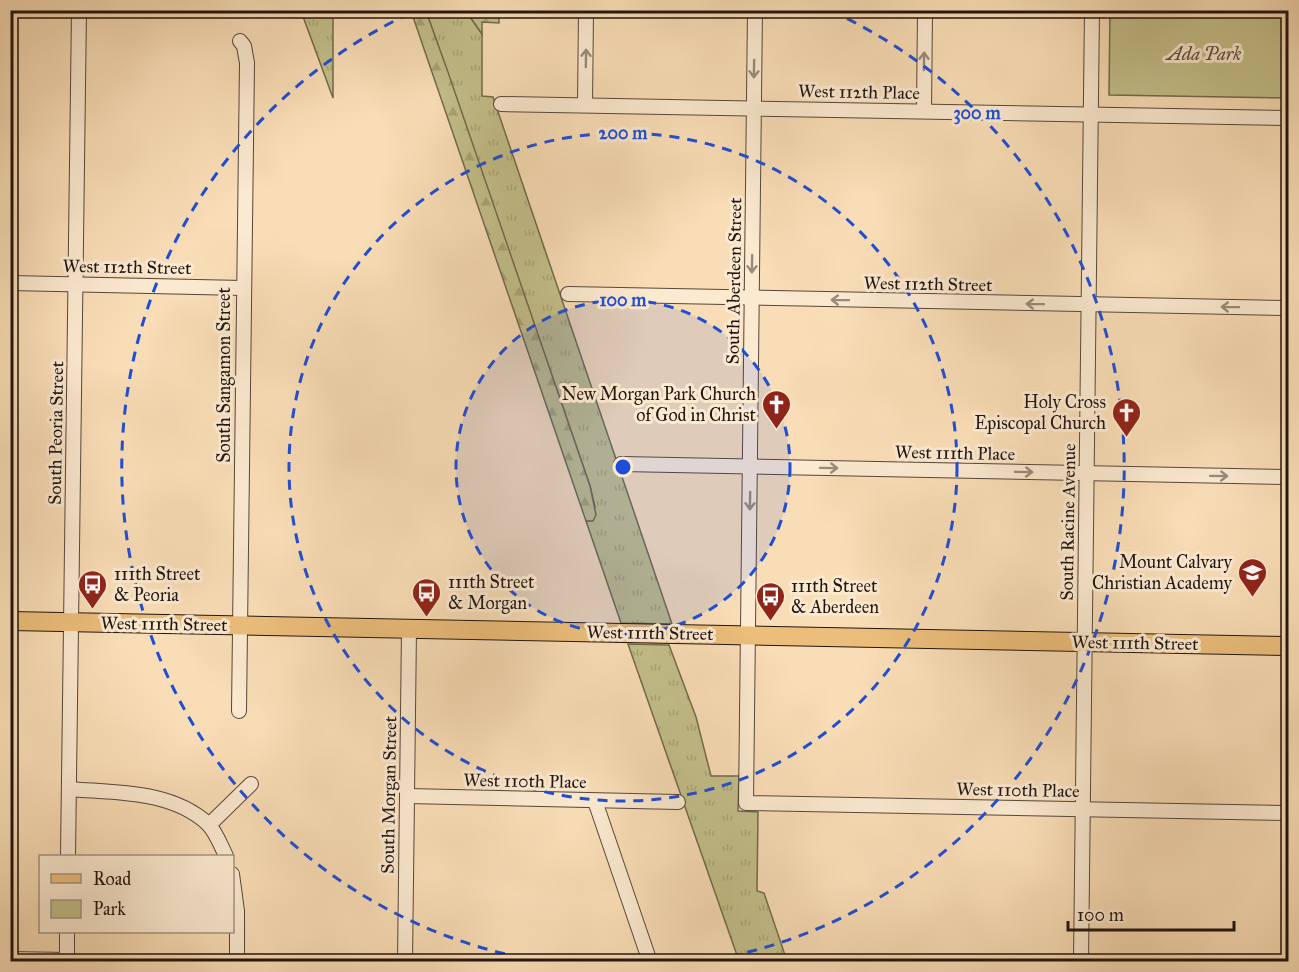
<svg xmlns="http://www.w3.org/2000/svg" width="1299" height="972" font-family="'IM FELL Great Primer',serif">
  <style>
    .grass { fill: url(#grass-tufts); stroke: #726a4d; stroke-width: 1.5 }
    .forest { fill: url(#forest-firs); stroke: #726a4d; stroke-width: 1.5 }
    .park { fill: #c3bf8a; stroke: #726a4d; stroke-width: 1.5 }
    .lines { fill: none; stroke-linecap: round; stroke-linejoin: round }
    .minor-casing { stroke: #57473a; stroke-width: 16 }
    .major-casing { stroke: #211510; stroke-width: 20 }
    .minor { stroke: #fbe9d0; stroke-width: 14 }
    .major { stroke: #ecbe7b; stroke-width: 18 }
    .oneway { stroke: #998a7a }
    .ring { fill: none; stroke: #1d4ed8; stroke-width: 3; stroke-dasharray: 10 8 }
    .labels { text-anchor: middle; stroke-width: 6; stroke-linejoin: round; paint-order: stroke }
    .park-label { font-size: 18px; font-style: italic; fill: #5a503b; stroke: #fbe9d0 }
    .street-label { font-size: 18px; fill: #211510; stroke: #fbe9d0 }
    .poi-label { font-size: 18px; fill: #211510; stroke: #fbe9d0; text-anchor: end }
    .centre { fill: #1d4ed8; stroke: #fbe9d0; stroke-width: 3 }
    .ring-label { font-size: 18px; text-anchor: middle; font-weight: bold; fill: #1d4ed8; stroke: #fbe9d0; stroke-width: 6; stroke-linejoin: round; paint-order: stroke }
  </style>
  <defs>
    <pattern id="grass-tufts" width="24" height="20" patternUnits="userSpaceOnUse" patternTransform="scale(1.5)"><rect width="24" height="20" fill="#c3bf8a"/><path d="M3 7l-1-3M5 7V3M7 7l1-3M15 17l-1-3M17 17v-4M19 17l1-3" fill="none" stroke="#a7a376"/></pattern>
    <pattern id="forest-firs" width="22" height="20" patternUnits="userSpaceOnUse" patternTransform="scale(1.5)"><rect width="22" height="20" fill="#c3bf8a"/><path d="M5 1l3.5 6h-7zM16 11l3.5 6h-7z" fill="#a7a376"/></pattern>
  </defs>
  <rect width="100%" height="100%" fill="#f9ddb6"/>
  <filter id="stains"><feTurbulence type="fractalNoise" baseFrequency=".00333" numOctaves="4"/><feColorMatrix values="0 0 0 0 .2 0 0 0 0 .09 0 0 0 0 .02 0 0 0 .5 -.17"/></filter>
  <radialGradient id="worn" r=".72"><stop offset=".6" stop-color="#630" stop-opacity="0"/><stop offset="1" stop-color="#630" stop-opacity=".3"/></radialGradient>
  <g class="grass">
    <polygon points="301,11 333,11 333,98"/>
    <polygon points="426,11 466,11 482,34 482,96 493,97 672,624 621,623 586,521 589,521 595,507 590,486"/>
    <polygon points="628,644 669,645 696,717 711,776 739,776 738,811 758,812 757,891 764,893 787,961 739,961"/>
  </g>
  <g class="forest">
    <polygon points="411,11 426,11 449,75 590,486 596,515 593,521 586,521"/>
    <polygon points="466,11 499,11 499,23 482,22 482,34"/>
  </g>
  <polygon class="park" points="1110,11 1288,11 1288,98 1109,95"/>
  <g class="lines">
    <defs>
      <g id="minor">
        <polyline points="755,10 746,803 1288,813"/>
        <polyline points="501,104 1288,118"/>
        <polyline points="585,105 586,10"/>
        <polyline points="924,111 925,10"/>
        <polyline points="10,283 243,288"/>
        <polyline points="568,294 1288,308"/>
        <polyline points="621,464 1288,477"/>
        <polyline points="239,711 247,63 244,46 240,41"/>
        <path d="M69 789C116 793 171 790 208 824 216 832 221 846 226 856"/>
        <polyline points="407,796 678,802"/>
        <polyline points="595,801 650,962"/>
        <polyline points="209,825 251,784"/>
        <polyline points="68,856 79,10"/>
        <polyline points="232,874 237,911 237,962"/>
        <polyline points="10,959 67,960"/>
        <polyline points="67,962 67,932"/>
        <polyline points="405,962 409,629"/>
        <polyline points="1081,962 1092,10"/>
      </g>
      <polyline id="major" points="10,621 1288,646"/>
    </defs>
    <use href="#minor" class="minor-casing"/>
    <use href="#major" class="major-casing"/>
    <use href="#minor" class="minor"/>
    <use href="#major" class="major"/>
  </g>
  <defs><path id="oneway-shaft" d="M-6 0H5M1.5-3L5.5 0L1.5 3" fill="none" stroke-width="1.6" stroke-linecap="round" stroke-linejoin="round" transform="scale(1.5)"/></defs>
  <g class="oneway">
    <use href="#oneway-shaft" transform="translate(586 58) rotate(-89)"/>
    <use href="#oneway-shaft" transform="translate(924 61) rotate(-89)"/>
    <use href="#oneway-shaft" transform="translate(754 69) rotate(91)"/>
    <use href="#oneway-shaft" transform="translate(752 264) rotate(91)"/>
    <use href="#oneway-shaft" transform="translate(840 300) rotate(-179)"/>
    <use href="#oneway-shaft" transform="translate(1035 304) rotate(-179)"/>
    <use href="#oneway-shaft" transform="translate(1230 307) rotate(-179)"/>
    <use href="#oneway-shaft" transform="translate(829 468) rotate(1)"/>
    <use href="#oneway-shaft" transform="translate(1024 472) rotate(1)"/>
    <use href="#oneway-shaft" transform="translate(1219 476) rotate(1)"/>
    <use href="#oneway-shaft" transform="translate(750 501) rotate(91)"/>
  </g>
  <circle cx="623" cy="467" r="167" fill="#1d4ed8" fill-opacity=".12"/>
  <g class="ring">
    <circle cx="623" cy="467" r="167"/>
    <circle cx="623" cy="467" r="334"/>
    <path d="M540 961A501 501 0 0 1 415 11M831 11A501 501 0 0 1 706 961"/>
  </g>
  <defs>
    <symbol id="church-pin" viewBox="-11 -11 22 30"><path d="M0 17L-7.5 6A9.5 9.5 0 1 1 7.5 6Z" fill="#8f2418" stroke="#fbe9d0"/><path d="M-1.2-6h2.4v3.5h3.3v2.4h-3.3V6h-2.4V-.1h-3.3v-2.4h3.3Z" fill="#fff"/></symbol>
    <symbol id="school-pin" viewBox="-11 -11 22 30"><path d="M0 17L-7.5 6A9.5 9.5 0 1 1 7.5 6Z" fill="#8f2418" stroke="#fbe9d0"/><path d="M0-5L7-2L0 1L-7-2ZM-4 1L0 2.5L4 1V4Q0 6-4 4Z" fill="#fff"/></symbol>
    <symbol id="bus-pin" viewBox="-11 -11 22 30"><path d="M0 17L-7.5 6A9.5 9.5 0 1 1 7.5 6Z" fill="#8f2418" stroke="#fbe9d0"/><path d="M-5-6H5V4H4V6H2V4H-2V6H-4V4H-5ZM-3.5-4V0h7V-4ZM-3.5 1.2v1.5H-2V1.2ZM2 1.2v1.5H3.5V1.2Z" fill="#fff"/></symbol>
  </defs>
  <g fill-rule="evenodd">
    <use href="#church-pin" x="760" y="388" width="33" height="45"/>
    <use href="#church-pin" x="1110" y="396" width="33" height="45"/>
    <use href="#school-pin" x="1236" y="556" width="33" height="45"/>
    <use href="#bus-pin" x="76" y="568" width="33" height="45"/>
    <use href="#bus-pin" x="410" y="576" width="33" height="45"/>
    <use href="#bus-pin" x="754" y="580" width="33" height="45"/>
  </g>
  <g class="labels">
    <g class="park-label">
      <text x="1204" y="60">Ada Park</text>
    </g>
    <g class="street-label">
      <text transform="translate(859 92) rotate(1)" y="6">West 112th Place</text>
      <text transform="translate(127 267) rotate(1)" y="6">West 112th Street</text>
      <text transform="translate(734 281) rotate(-89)" y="6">South Aberdeen Street</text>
      <text transform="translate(928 284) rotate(1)" y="6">West 112th Street</text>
      <text transform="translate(224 375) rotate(-90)" y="6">South Sangamon Street</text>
      <text transform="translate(56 433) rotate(-89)" y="6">South Peoria Street</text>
      <text transform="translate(955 453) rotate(1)" y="6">West 111th Place</text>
      <text transform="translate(1068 522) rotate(-89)" y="6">South Racine Avenue</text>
      <text transform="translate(164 624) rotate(1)" y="6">West 111th Street</text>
      <text transform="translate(650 633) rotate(1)" y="6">West 111th Street</text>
      <text transform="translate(1135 643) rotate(1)" y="6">West 111th Street</text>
      <text transform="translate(525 781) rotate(1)" y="6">West 110th Place</text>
      <text transform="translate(1018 790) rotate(1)" y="6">West 110th Place</text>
      <text transform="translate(389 795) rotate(-89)" y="6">South Morgan Street</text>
    </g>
    <g class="poi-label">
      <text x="756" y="400">New Morgan Park Church<tspan x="756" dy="21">of God in Christ</tspan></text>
      <text x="1106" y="408">Holy Cross<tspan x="1106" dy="21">Episcopal Church</tspan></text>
      <text x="1232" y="568">Mount Calvary<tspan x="1232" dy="21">Christian Academy</tspan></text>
      <text x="114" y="580" text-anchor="start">111th Street<tspan x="114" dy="21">&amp; Peoria</tspan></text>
      <text x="448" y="588" text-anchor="start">111th Street<tspan x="448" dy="21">&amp; Morgan</tspan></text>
      <text x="791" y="592" text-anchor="start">111th Street<tspan x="791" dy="21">&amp; Aberdeen</tspan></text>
    </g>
  </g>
  <circle cx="623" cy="467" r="9" class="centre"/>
  <g class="ring-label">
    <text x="977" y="119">300 m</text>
    <text x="623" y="139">200 m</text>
    <text x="623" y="306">100 m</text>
  </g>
  <rect width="1299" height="972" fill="none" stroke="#f9ddb6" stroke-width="36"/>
  <rect x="12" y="12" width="1275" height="948" fill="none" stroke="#211510" stroke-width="3"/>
  <rect x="18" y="18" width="1263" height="936" fill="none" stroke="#211510" stroke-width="1.5"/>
  <rect x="39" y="855" width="195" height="78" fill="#fbe9d0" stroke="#a49483" stroke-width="1.5"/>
  <rect x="51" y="874" width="30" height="9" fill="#ecbe7b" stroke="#a49483" stroke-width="1.5"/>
  <text x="93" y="885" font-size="18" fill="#211510">Road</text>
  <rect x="51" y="900" width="30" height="18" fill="#c3bf8a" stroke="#a49483" stroke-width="1.5"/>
  <text x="93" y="915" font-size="18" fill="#211510">Park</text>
  <path d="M1068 921v9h166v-9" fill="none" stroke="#211510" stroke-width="3"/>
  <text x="1077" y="921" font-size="18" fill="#211510" stroke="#fbe9d0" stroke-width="4.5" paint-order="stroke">100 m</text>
  <rect width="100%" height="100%" filter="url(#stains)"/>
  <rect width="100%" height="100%" fill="url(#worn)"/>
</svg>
